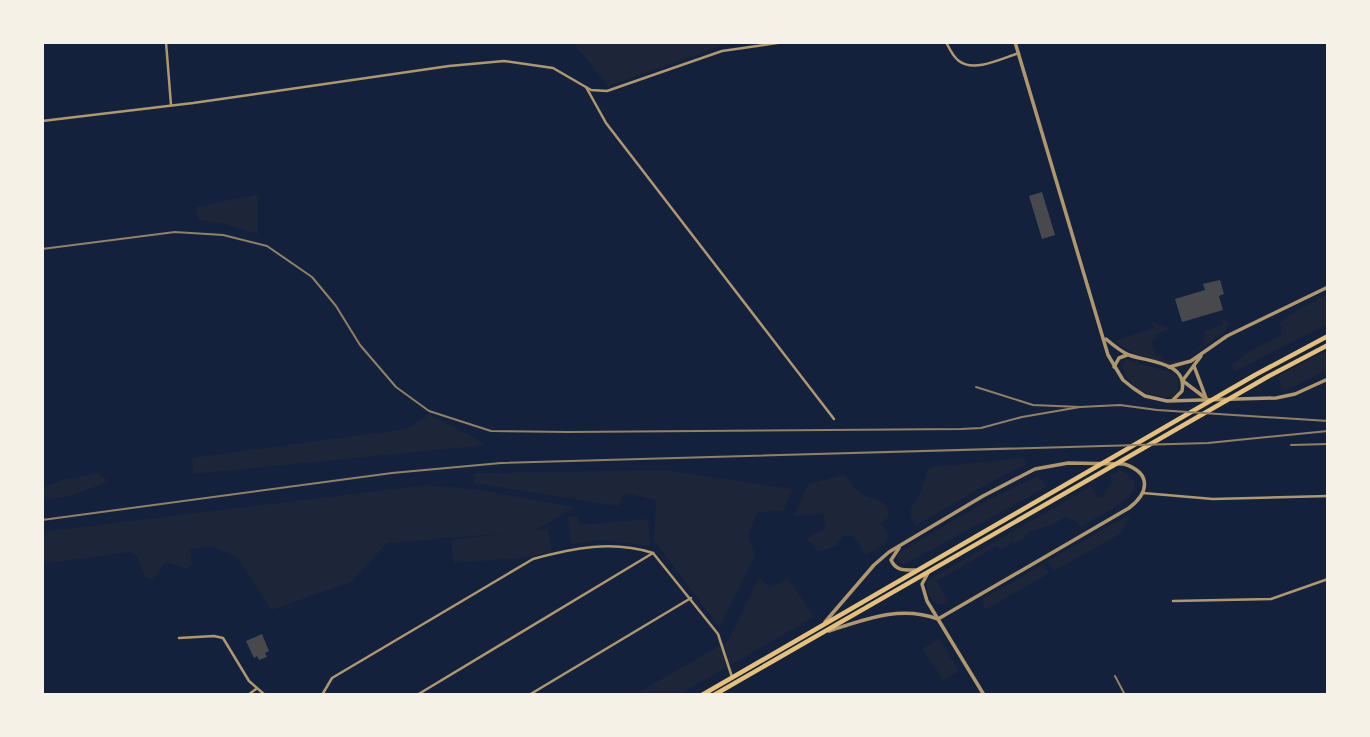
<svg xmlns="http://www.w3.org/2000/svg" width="1370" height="737" font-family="Georgia,serif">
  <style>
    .green { fill: #1d2539 }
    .building { fill: #48494c }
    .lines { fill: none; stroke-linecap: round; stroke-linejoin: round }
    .minor { stroke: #b1986c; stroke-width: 2.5 }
    .tertiary { stroke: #b1986c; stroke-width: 3.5 }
    .primary { stroke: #e5c07b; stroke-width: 4.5 }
    .rail { stroke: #918062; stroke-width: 2 }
  </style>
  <rect width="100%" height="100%" fill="#14213d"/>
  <g class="green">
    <polygon points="573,42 746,42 721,46 608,86"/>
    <polygon points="258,194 258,234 225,224 199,220 196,207"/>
    <path d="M1328 293V324L1234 372 1231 365 1249 352 1282 334 1280 323C1289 313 1315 303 1328 293Z"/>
    <path d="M1223 319 1228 323 1225 332 1180 362C1164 367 1127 352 1114 341L1154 328 1152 322 1172 328 1156 334 1157 339 1151 341 1156 355H1161L1166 361 1182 360 1204 344 1203 338 1206 337 1204 331 1223 325Z"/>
    <polygon points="1328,350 1328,369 1297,385 1282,390 1278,376"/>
    <path d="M1127 360 1173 373 1179 379 1178 392 1172 397C1150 397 1127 388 1122 365Z"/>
    <polygon points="428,413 487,445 193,474 192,458 406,429 427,416"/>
    <polygon points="1023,458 1027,464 992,481 915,526 911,516 911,508 921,492 927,471 932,467"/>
    <polygon points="665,470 792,489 783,511 757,512 748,535 755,556 719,627 654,540 656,500 624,493 619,506 474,483 475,473"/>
    <path d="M1120 470 1125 472 1135 481 1134 490 1120 504 1081 527 1074 520 1065 517 1052 525 1028 532 1026 537 1014 544 1010 541 1009 546 1001 549 997 546 937 581 949 603 936 604C930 597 924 589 928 580L1092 486 1097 497H1101L1111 484V475Z"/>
    <polygon points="98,473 107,480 103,484 66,497 42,500 42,485 50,485 62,480"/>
    <path d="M845 475C850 482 853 488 860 493 875 503 886 496 889 517L881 523 889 536 883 545 866 555 853 536H843L836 547 818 551 806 538 823 530 825 524 823 514 794 516 808 484Z"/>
    <polygon points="1038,476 1047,487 903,565 898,561 897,556 900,552 992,498"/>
    <path d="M425 485 474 489 575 507 536 530 548 529 552 552 521 558 454 563 451 540 508 533 387 543 352 582 271 610 238 558 211 546 190 550 192 564 187 569 166 562C160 567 159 573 153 579L145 577 137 556 130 552 42 564V532Z"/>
    <polygon points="1129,515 1130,518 1125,524 1123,532 1054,571 1048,561"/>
    <polygon points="578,516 580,525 648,519 650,546 602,540 572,544 567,517"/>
    <polygon points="1044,564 1049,573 985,610 982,599"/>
    <polygon points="759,577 770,588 788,578 814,617 678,695 634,695 728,641"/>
    <polygon points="939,638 959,671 943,680 923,649"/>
  </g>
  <g class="building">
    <polygon points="1042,192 1055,235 1042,239 1029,196"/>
    <polygon points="1220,280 1224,294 1219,296 1223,310 1182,322 1175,299 1205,290 1203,284"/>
    <polygon points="262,634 269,651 265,653 267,657 259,660 257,656 254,658 246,641"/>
  </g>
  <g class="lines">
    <g class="minor">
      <polyline points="166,42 171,105"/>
      <path d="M946 42C949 48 953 57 959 61 974 73 1003 58 1019 53"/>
      <polyline points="586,87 606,123 834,419"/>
      <polyline points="42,121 193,103 449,66 504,61 553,68 591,90 607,91 722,51 784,42"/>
      <polyline points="1143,493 1213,499 1328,496"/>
      <polyline points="653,553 718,634 732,677"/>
      <polyline points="1173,601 1271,599 1328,579"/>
      <polyline points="179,638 214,636 223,638 249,681 265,695"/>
      <polyline points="248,695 256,689"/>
      <path d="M322 695 332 678 533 559C573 548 612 540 653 553"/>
      <polyline points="417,695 653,553"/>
      <polyline points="529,695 691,598"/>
    </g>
    <g class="tertiary">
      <polyline points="1015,42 1108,355 1123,380 1133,388 1145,396 1167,401 1276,398 1295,394 1328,379"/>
      <path d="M1106 339C1113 345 1120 351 1129 355 1148 362 1188 362 1182 391L1173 400"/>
      <polyline points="1194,366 1206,398"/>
      <polyline points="1114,367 1119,358 1127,355"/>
      <polyline points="1169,367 1191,361 1227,336 1328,287"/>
      <polyline points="1183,380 1201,356"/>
      <polyline points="1183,381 1204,397"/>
      <path d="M899 548 891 560C896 571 904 570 915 570"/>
      <polyline points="928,573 922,584 927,601 984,695"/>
      <path d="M825 622 874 565 889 552 983 496 1035 469 1068 463 1124 464C1152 473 1149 493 1129 508L938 619C900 605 866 619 829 631"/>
    </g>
    <g class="primary">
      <polyline points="702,695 1255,375 1328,336"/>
      <polyline points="714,695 1269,376 1328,345"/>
    </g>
    <g class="rail">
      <polyline points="42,249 175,232 223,235 267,246 312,277 336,306 360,345 396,387 429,411 491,431 568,432 961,429 981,428 1022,417 1080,407"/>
      <polyline points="976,387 1033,405 1080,407 1120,405 1157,410 1328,421"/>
      <polyline points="1291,445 1328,444"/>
      <polyline points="42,520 392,473 501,463 1208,443 1328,431"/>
      <polyline points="1115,676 1125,695"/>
    </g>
  </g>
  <rect width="1370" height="737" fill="none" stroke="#f6f1e7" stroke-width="88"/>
</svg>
